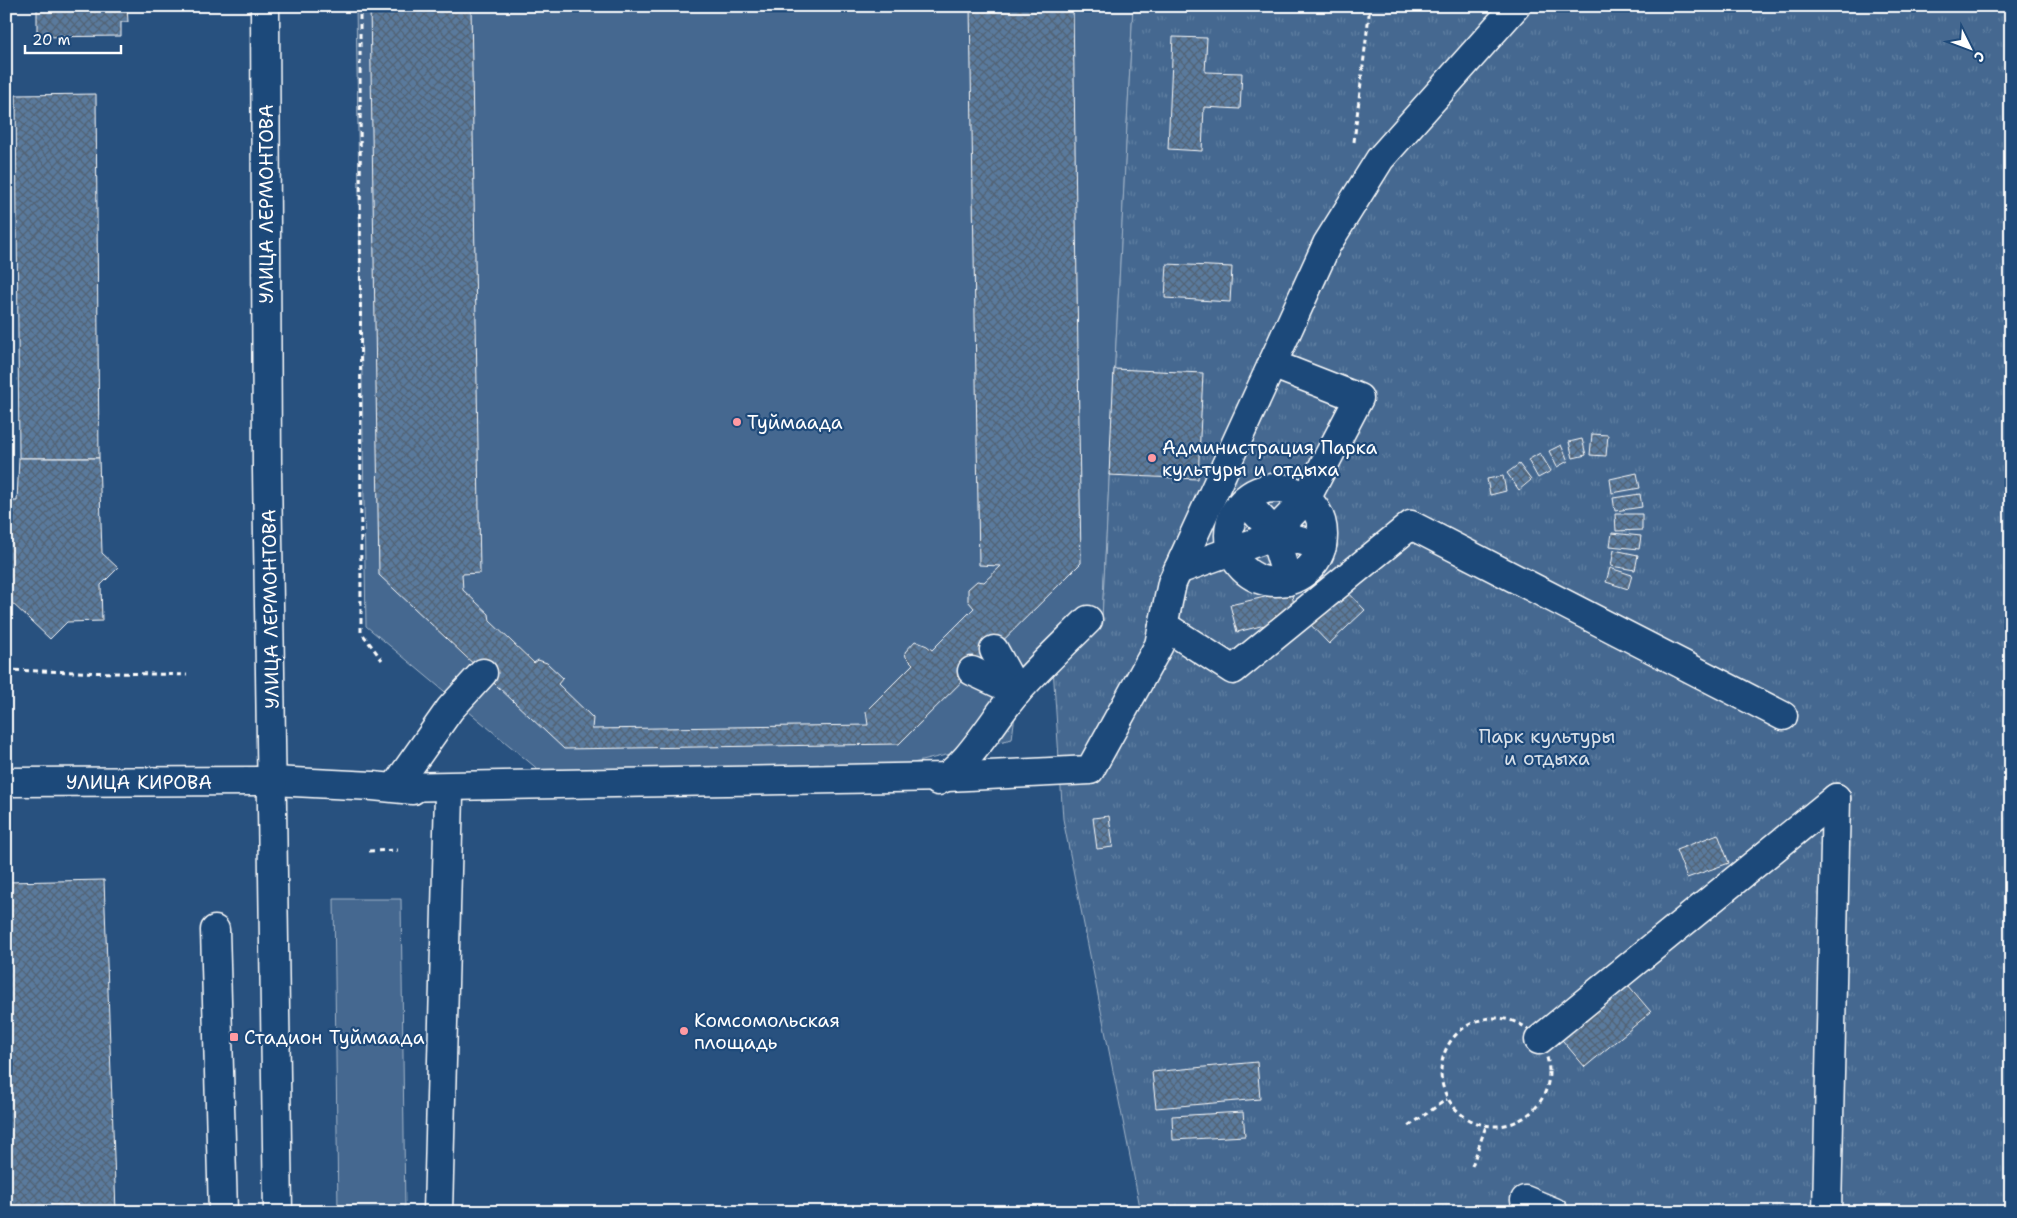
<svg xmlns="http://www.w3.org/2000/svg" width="2017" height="1218" font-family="'Shantell Sans',sans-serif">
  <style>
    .grass { fill: #446890; stroke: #a2b4c8 }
    .park { fill: url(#park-tufts); stroke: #a2b4c8 }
    .building { fill: url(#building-cross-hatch); stroke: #fff }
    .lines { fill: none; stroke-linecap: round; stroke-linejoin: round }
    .minor-casing { stroke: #fff; stroke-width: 31 }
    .major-casing { stroke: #fff; stroke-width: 31 }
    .path { stroke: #fff; stroke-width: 3; stroke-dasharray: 5 4; stroke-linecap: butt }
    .minor { stroke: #1f4a7a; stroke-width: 28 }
    .major { stroke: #1f4a7a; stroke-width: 28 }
    .poi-dot { fill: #ff9aa2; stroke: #1f4a7a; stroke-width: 2 }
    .labels { text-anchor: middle; stroke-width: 4.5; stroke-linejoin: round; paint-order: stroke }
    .street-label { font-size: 19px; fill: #fff; stroke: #1f4a7a }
    .poi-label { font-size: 19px; fill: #fff; stroke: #1f4a7a; text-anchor: start }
    .park-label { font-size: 19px; fill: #dae1e9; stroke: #1f4a7a }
  </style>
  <defs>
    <pattern id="park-tufts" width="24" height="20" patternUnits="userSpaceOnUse" patternTransform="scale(1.25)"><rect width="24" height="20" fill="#446890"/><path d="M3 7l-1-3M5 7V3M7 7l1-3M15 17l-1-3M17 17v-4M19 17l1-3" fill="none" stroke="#607fa1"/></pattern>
    <pattern id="building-cross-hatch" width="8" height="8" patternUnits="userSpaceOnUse" patternTransform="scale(1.25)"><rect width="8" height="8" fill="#5a7a9d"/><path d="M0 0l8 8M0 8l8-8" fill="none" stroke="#536374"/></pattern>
  </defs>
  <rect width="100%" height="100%" fill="#28517f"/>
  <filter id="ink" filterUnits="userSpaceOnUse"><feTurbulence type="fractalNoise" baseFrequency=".02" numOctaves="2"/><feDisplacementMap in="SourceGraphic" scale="10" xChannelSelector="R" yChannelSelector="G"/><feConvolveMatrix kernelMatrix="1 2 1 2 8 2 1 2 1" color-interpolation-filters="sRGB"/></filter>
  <g filter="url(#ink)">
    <g class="grass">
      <polygon points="356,6 1133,6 1102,619 1016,706 1012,739 880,771 546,776 366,626"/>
      <polygon points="334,899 401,899 405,1212 338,1212"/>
    </g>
    <polygon class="park" points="1133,6 2011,6 2011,1212 1141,1212 1063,819 1053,667 1102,619"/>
    <g class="building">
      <polygon points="37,6 127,6 128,22 121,22 121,36 37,37"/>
      <polygon points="370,6 471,6 480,573 462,574 463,590 489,614 490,621 534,663 538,660 547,663 563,678 558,684 593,718 592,729 868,725 866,711 913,664 906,657 905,652 915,641 927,646 932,650 974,608 968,601 968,589 977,581 984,582 1001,566 979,565 970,6 1073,6 1081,563 899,744 564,749 379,575"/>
      <polygon points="1173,37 1207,38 1205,72 1242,73 1240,109 1204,107 1202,151 1168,149"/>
      <polygon points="96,94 99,458 19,458 16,95"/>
      <polygon points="1167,264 1232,267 1230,302 1165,298"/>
      <polygon points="1114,369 1203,373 1198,479 1109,475"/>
      <polygon points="1592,434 1608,435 1606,456 1590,455"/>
      <polygon points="1582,439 1586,455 1573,458 1569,442"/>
      <polygon points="1561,445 1568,461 1557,467 1549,451"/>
      <polygon points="1540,453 1551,471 1538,478 1528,460"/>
      <polygon points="19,458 99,458 102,553 118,568 101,585 102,621 67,622 50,639 9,600 9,615 6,615 6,501 17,501"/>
      <polygon points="1519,464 1531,480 1519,490 1507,473"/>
      <polygon points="1637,473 1640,488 1612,493 1610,479"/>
      <polygon points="1503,476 1506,491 1490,495 1487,479"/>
      <polygon points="1640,494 1642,507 1615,511 1613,498"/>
      <polygon points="1615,514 1642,514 1642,530 1616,531"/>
      <polygon points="1612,533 1641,536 1639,549 1610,546"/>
      <polygon points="1614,550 1638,555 1635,570 1611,566"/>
      <polygon points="1610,568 1632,575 1628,589 1606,582"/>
      <polygon points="1344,588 1365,610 1329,644 1308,622"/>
      <polygon points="1291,591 1297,617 1237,632 1230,605"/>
      <polygon points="1109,816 1113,847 1097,849 1093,818"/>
      <polygon points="1718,834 1729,863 1687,878 1676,850"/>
      <polygon points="104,880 116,1212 6,1212 6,882"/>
      <polygon points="1623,979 1651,1012 1585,1067 1557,1034"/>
      <polygon points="1257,1062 1260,1099 1156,1108 1152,1072"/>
      <polygon points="1243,1112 1245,1136 1173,1140 1172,1116"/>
    </g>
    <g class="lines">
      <defs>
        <g id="minor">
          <polyline points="1272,364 1359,398 1306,499 1280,526"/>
          <circle cx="1276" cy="535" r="47"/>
          <polyline points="1245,501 1268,526"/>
          <polyline points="1285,536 1322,546"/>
          <polyline points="1277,545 1288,581"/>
          <polyline points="1178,570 1265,539"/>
          <polyline points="1163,625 1233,670 1411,525 1783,716"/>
          <polyline points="994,650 1017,692"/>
          <polyline points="972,671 1017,692"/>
          <polyline points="273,781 373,786 413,790"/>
          <path d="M938 781C967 769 995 716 1017 692 1039 667 1064 644 1088 620"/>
          <polyline points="395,787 947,777 1090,770 1159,645 1172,583 1327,244 1380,159 1516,6"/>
          <polyline points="395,787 450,709 483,673"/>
          <polyline points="215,930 223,1212"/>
          <polyline points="1539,1040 1836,798"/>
          <polyline points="1525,1200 1554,1212"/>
          <polyline points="438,1212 449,795"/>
          <polyline points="1827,1212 1836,798"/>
        </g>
        <g id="major">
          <polyline points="265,6 267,470 278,1212"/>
          <polyline points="6,782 273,781"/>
        </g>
      </defs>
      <use href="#minor" class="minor-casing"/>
      <use href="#major" class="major-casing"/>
      <g class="path">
        <polyline points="360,6 361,632 382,660"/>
        <polyline points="1354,142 1370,6"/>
        <polyline points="6,670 187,675"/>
        <polyline points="369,851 398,850"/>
        <circle cx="1495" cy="1072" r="54"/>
        <polyline points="1409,1126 1447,1099"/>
        <polyline points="1472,1166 1486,1126"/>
      </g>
      <use href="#minor" class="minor"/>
      <use href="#major" class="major"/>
    </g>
  </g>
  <g class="poi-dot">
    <circle cx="737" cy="422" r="5"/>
    <circle cx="1152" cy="458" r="5"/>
    <circle cx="684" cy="1031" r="5"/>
    <rect x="229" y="1032" width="10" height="10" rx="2.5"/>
  </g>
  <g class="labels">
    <g class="street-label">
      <text transform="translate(266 204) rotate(-90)" y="7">УЛИЦА ЛЕРМОНТОВА</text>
      <text transform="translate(270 609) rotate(-91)" y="7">УЛИЦА ЛЕРМОНТОВА</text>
      <text x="139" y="789">УЛИЦА КИРОВА</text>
    </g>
    <g class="poi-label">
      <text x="747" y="429">Туймаада</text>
      <text x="1162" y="454">Администрация Парка<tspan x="1162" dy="22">культуры и отдыха</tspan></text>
      <text x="694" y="1027">Комсомольская<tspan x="694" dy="22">площадь</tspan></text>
      <text x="244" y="1044">Стадион Туймаада</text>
    </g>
    <g class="park-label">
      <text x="1547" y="743">Парк культуры<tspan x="1547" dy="22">и отдыха</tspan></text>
    </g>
  </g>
  <rect width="2017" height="1218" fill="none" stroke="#1f4a7a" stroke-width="25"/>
  <rect x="12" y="12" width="1992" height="1193" fill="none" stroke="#fff" stroke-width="2" filter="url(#ink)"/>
  <g transform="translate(1970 48) rotate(132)" stroke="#1f4a7a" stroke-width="4" paint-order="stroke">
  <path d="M0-4L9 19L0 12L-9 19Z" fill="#ffffff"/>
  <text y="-8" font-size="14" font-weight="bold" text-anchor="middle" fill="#ffffff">С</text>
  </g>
  <path d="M25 45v8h96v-8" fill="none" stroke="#ffffff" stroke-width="2.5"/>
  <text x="32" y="45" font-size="15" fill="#ffffff" stroke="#1f4a7a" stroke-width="4" paint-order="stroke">20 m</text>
</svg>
